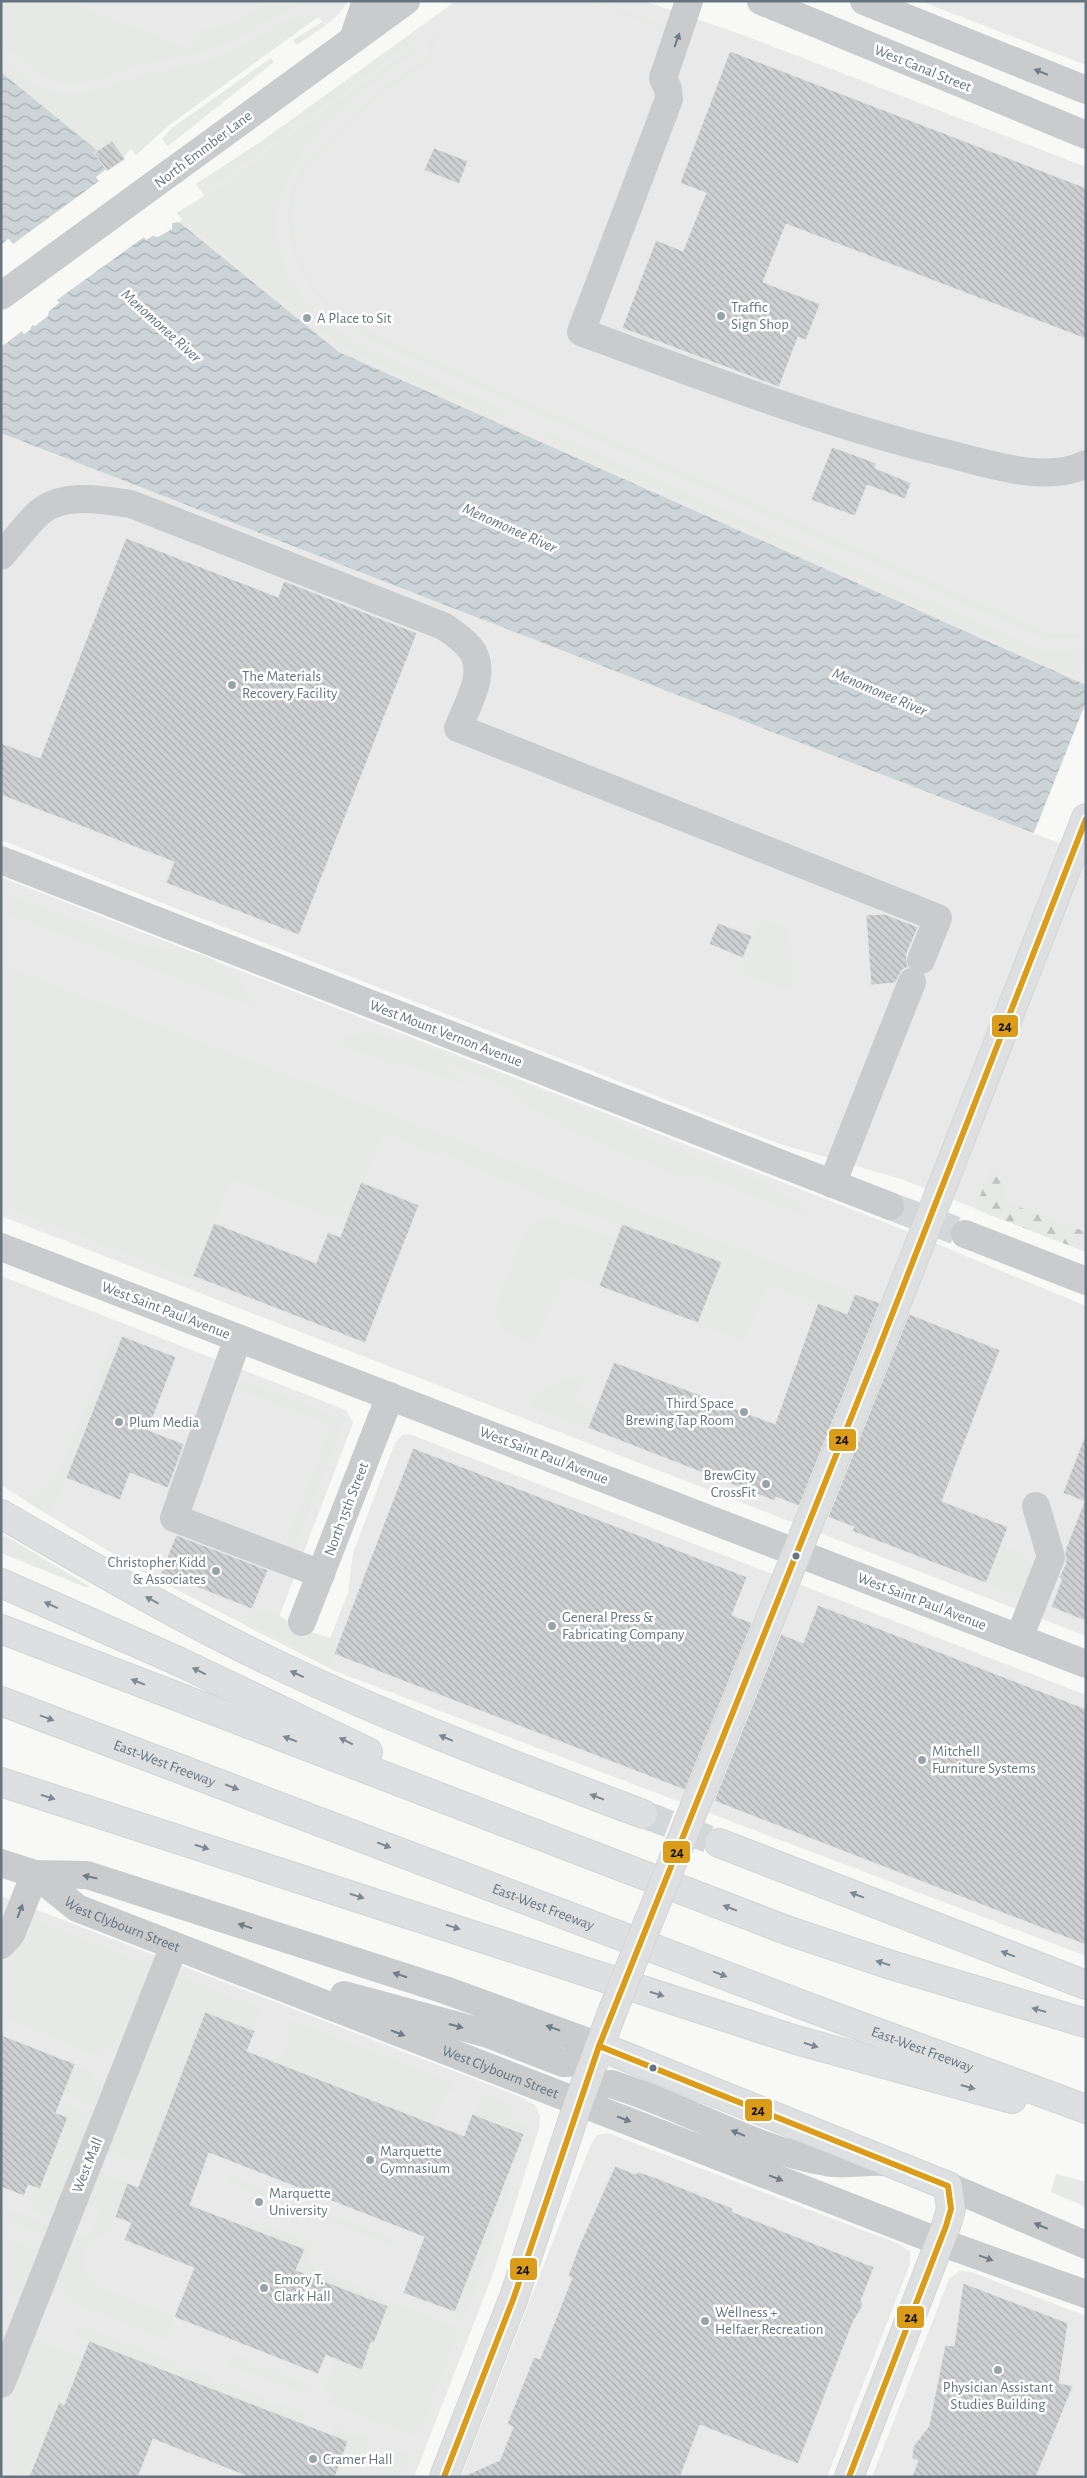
<svg xmlns="http://www.w3.org/2000/svg" width="1087" height="2478" font-family="'Alegreya Sans',sans-serif">
  <style>
    .built { fill: #e8e9e8 }
    .green { fill: #e6e9e5 }
    .forest { fill: url(#forest-firs) }
    .water { fill: url(#water-waves) }
    .pier { fill: #f8f8f7 }
    .building { fill: url(#building-back-hatch); stroke: #e8e8e6 }
    .lines { fill: none; stroke-linecap: round; stroke-linejoin: round }
    .minor-tunnel { stroke: #d3d7d9; stroke-width: 28; stroke-dasharray: 28 14; stroke-linecap: butt }
    .highway-tunnel { stroke: #d3d7d9; stroke-width: 28; stroke-dasharray: 28 14; stroke-linecap: butt }
    .major-casing { stroke: #d4d5d5; stroke-width: 30 }
    .highway-casing { stroke: #d3d4d4; stroke-width: 30 }
    .minor { stroke: #cacbcc; stroke-width: 28 }
    .major { stroke: #dedfe0; stroke-width: 28 }
    .highway { stroke: #dedfe0; stroke-width: 28 }
    .major-bridge-casing { stroke: #d4d5d5; stroke-width: 30; stroke-linecap: butt }
    .major-bridge { stroke: #dedfe0; stroke-width: 28 }
    .bus-1-casing { stroke: #fff; stroke-width: 10 }
    .bus-1 { stroke: #da9c19; stroke-width: 6 }
    .oneway { fill: #6f7d87 }
    .oneway2 { fill: #7d8992 }
    .poi-dot { fill: #98a2a9; stroke: #fff; stroke-width: 2 }
    .bus-dot { fill: #65747f; stroke: #fff; stroke-width: 2 }
    .labels { text-anchor: middle; stroke-width: 5; stroke-linejoin: round; paint-order: stroke }
    .street-label { font-size: 15px; fill: #65747f; stroke: #fff }
    .poi-label { font-size: 15px; fill: #65747f; stroke: #fff; text-anchor: start }
    .water-label { font-size: 16px; font-style: italic; fill: #657981; stroke: #fff }
    .line-badge { stroke: #fff; stroke-width: 2 }
    .pale-badge-label { font-size: 14px; text-anchor: middle; font-weight: bold; fill: #111 }
  </style>
  <defs>
    <pattern id="forest-firs" width="22" height="20" patternUnits="userSpaceOnUse" patternTransform="scale(1.25)"><rect width="22" height="20" fill="#e6e9e5"/><path d="M5 1l3.5 6h-7zM16 11l3.5 6h-7z" fill="#bec1bf"/></pattern>
    <pattern id="water-waves" width="16" height="10" patternUnits="userSpaceOnUse" patternTransform="scale(1.25)"><rect width="16" height="10" fill="#cdd4d7"/><path d="M0 5q4-4 8 0t8 0" fill="none" stroke="#aab1b4"/></pattern>
    <pattern id="building-back-hatch" width="6" height="6" patternUnits="userSpaceOnUse" patternTransform="scale(1.25)"><rect width="6" height="6" fill="#cecfd0"/><path d="M-1 5l2 2M0 0l6 6M5-1l2 2" fill="none" stroke="#abadae"/></pattern>
  </defs>
  <rect width="100%" height="100%" fill="#f8f8f7"/>
  <g class="built">
    <polygon points="1,1 349,1 336,17 326,25 318,17 309,22 169,125 136,155 131,148 125,156 1,72"/>
    <polygon points="456,1 644,1 746,36 1086,167 1086,685 339,352 179,222 182,219 177,213 204,196 196,184 262,141"/>
    <polygon points="920,1 1086,1 1086,65"/>
    <polygon points="1,433 1020,828 1086,851 1086,1252 901,1179 777,1143 1,840"/>
    <polygon points="1,877 884,1222 1086,1306 1086,1636 1,1216"/>
    <polygon points="1,1276 346,1410 353,1423 279,1617 308,1631 330,1638 348,1593 353,1553 395,1443 402,1435 409,1434 1086,1695 1086,1956 335,1671 152,1577 50,1516 1,1485"/>
    <polygon points="1,1896 521,2097 535,2105 540,2116 539,2129 493,2274 414,2477 1,2477"/>
    <polygon points="608,2133 899,2244 910,2252 910,2264 827,2477 461,2477 591,2144 597,2135"/>
    <polygon points="959,2271 971,2272 1086,2316 1086,2477 872,2477 949,2279"/>
  </g>
  <g class="green">
    <path d="M1 1H86L85 9 191 50 201 31C227 27 246 21 264 1H310C278 14 249 34 217 46 189 56 159 58 131 67 107 75 83 88 57 81 36 76 18 55 1 42Z"/>
    <polygon points="591,1 598,1 664,26 669,39 661,28"/>
    <path d="M314 14 318 17 169 125 136 155 131 148 122 158 98 151 1 72V57C16 69 32 87 50 92 85 102 121 80 154 73 178 67 205 65 228 54 255 41 282 17 314 14Z"/>
    <polygon points="322,22 326,25 297,45 293,40"/>
    <path d="M440 28C437 37 434 52 428 60 421 69 395 84 385 92 367 106 351 121 335 138 300 175 283 196 297 249 309 292 341 318 380 337L1050 634H1086V638L1045 639 377 342C333 318 309 296 293 248 286 227 287 198 297 177 310 151 367 101 391 82 403 72 425 64 431 49L426 38Z"/>
    <polygon points="411,34 414,40 215,184 200,190 196,184 262,141"/>
    <path d="M417 45V50C353 98 254 165 281 257 289 283 307 307 328 324 352 343 381 355 408 367 440 382 473 397 505 411L507 422 344 348 182 219 177 213 219 188Z"/>
    <polygon points="271,58 274,62 168,146 162,139 172,128"/>
    <polygon points="551,433 1044,652 1086,649 1086,660 1078,677 544,438"/>
    <polygon points="1,892 145,947 194,952 213,959 238,980 255,1005 252,1006 1,911"/>
    <polygon points="762,919 789,930 793,986 785,990 741,972"/>
    <polygon points="1,965 855,1294 847,1314 768,1284 743,1341 698,1323 722,1262 534,1193 443,1152 440,1156 384,1132 347,1219 335,1214 333,1218 231,1178 193,1279 1,1205"/>
    <polygon points="369,1033 419,1044 549,1094 687,1154 770,1184 775,1188 773,1190 802,1205 809,1211 806,1216 748,1194 720,1181 706,1177 679,1176 583,1135 532,1109 510,1088 444,1061 443,1064 469,1086 397,1061 392,1063 341,1044 346,1037"/>
    <path d="M543 1218 554 1219 617 1239 599 1286 566 1274 533 1343C512 1335 493 1329 498 1303L526 1228 534 1221Z"/>
    <polygon points="119,1341 50,1516 27,1502 60,1470 113,1342"/>
    <path d="M586 1377 576 1396 577 1403 595 1409 593 1415 585 1412 584 1417 591 1420 588 1428 530 1406C542 1387 563 1378 586 1377Z"/>
    <polygon points="240,1380 339,1417 344,1421 292,1554 283,1550 332,1425 237,1388"/>
    <polygon points="1,1533 89,1586 88,1588 1,1553"/>
    <polygon points="1001,1545 1023,1553 1033,1566 1024,1598 986,1583"/>
    <path d="M252 1609C260 1612 272 1609 279 1615 293 1628 318 1635 339 1641L329 1667 246 1626Z"/>
    <path d="M30 1919 155 1967 120 2054 103 2047 100 2056 1 2015V1963C20 1959 24 1935 30 1919Z"/>
    <polygon points="172,1974 262,2009 253,2031 205,2013 147,2162 129,2159 106,2150"/>
    <polygon points="290,2020 454,2083 453,2091 445,2092 432,2124 279,2064 291,2034 290,2029 286,2027"/>
    <polygon points="75,2064 94,2071 91,2079 106,2085 99,2108 63,2094"/>
    <polygon points="483,2094 514,2106 509,2122 524,2127 525,2124 529,2126 479,2279 463,2321 453,2317 524,2134 475,2115"/>
    <polygon points="69,2106 94,2116 53,2217 31,2209 30,2206 37,2188 40,2189 68,2118 65,2116"/>
    <path d="M97 2171 127 2183 107 2235C78 2239 77 2275 99 2288L174 2317 166 2339 69 2301 70 2298 63 2295 64 2290 55 2286 51 2295 73 2234 89 2240 100 2211 86 2204Z"/>
    <polygon points="1056,2174 1086,2182 1086,2207 1051,2192"/>
    <polygon points="227,2175 397,2241 395,2246 230,2182"/>
    <polygon points="1,2207 44,2223 45,2231 40,2233 1,2218"/>
    <polygon points="252,2220 313,2244 307,2266 383,2296 383,2299 459,2329 418,2437 330,2403 333,2394 324,2391 336,2359 359,2337 374,2343 388,2306 296,2270 305,2249 249,2228"/>
    <polygon points="1,2236 40,2251 20,2300 1,2293"/>
    <polygon points="1,2308 16,2313 1,2358"/>
    <polygon points="83,2327 177,2363 178,2372 194,2370 212,2377 213,2386 228,2383 263,2397 265,2407 281,2404 309,2414 305,2422 300,2420 299,2422 75,2335 78,2328"/>
    <polygon points="32,2339 83,2359 64,2405 57,2402 54,2410 55,2411 40,2450 37,2449 30,2475 24,2472 22,2475 1,2467 1,2436 4,2430 1,2429 1,2410 28,2340"/>
    <path d="M232 2354 246 2359 250 2366 259 2369 266 2366 281 2372 284 2379C293 2382 300 2380 311 2384L308 2394 228 2364Z"/>
    <polygon points="335,2425 341,2427 344,2435 358,2434 371,2439 356,2477 335,2477 348,2441 331,2435"/>
    <polygon points="388,2445 411,2454 402,2477 376,2477"/>
  </g>
  <polygon class="forest" points="992,1165 998,1169 999,1177 1005,1182 1003,1195 1009,1203 1086,1232 1086,1252 975,1209"/>
  <polygon class="water" points="1,72 98,151 106,170 96,177 146,240 154,235 155,237 172,229 172,223 179,222 339,352 1086,685 1086,851 1020,828 1,433 1,347 22,331 24,334 32,325 48,316 48,311 59,303 9,239 1,245"/>
  <g class="pier">
    <polygon points="98,151 109,169 100,177 147,237 153,232 158,235 170,227 171,221 181,220 172,223 172,229 158,237 153,235 146,240 144,237 57,300 59,303 49,311 48,316 35,326 32,325 30,330 24,334 22,331 1,347 1,344 21,329 25,330 30,323 34,323 46,315 47,310 56,302 8,243 1,247 1,245 8,239 13,244 99,181 96,177 106,169 97,157"/>
    <polygon points="1086,702 1086,853 1038,835 1033,835"/>
  </g>
  <g class="building">
    <polygon points="730,51 1086,188 1086,339 786,224 763,282 820,304 806,340 798,337 779,387 622,328 656,240 683,251 706,193 680,183"/>
    <polygon points="112,141 125,159 107,171 94,153"/>
    <polygon points="434,148 468,161 459,184 424,170"/>
    <polygon points="832,447 876,463 875,468 911,483 905,499 867,485 855,516 811,500"/>
    <polygon points="126,538 278,597 284,581 417,633 299,935 166,883 174,862 1,795 1,743 40,758"/>
    <polygon points="884,914 918,927 906,955 908,967 902,970 895,983 871,985 866,915"/>
    <polygon points="718,923 752,936 743,958 709,944"/>
    <polygon points="361,1182 419,1205 365,1343 193,1276 214,1223 316,1263 328,1232 340,1237"/>
    <polygon points="622,1224 722,1262 698,1323 599,1286"/>
    <polygon points="855,1294 880,1303 799,1506 776,1497 775,1501 588,1428 614,1362 775,1424 818,1303 847,1314"/>
    <polygon points="909,1314 1000,1350 942,1501 1008,1527 986,1583 852,1531 854,1527 828,1517"/>
    <polygon points="122,1336 176,1357 148,1430 184,1444 168,1488 130,1473 120,1500 66,1478"/>
    <polygon points="1084,1438 1086,1439 1086,1502 1063,1493"/>
    <polygon points="413,1448 747,1577 732,1615 752,1623 685,1790 334,1654"/>
    <polygon points="1084,1502 1086,1502 1086,1621 1051,1607 1062,1579 1059,1578 1066,1563 1065,1551"/>
    <polygon points="176,1535 268,1570 252,1609 161,1573"/>
    <polygon points="818,1605 1086,1709 1086,1945 714,1801 781,1634 803,1643"/>
    <polygon points="205,2012 255,2031 247,2051 464,2136 472,2114 524,2134 455,2312 403,2293 424,2237 209,2153 190,2205 305,2249 296,2270 388,2306 374,2343 371,2342 362,2370 326,2355 318,2374 174,2317 194,2268 124,2240 131,2223 115,2217 127,2183 138,2187"/>
    <polygon points="1,2035 75,2064 56,2113 68,2117 40,2189 28,2185 24,2196 1,2187"/>
    <polygon points="615,2166 635,2174 639,2172 654,2177 732,2208 733,2212 874,2267 861,2301 863,2305 853,2322 798,2464 700,2425 680,2477 462,2477 500,2460 513,2427 507,2424 534,2357 540,2359 572,2278 568,2276 579,2246"/>
    <polygon points="963,2283 1068,2323 1059,2383 1073,2386 1036,2477 912,2477 918,2461 912,2458 913,2447 929,2426 945,2345 954,2346"/>
    <polygon points="89,2341 348,2441 335,2477 249,2477 153,2439 138,2477 29,2477 59,2402 64,2405"/>
  </g>
  <g class="lines">
    <polyline class="minor-tunnel" points="890,1206 965,1234"/>
    <polyline class="highway-tunnel" points="643,1814 719,1843"/>
    <defs>
      <g id="major">
        <polyline points="1079,836 1086,818"/>
        <polyline points="599,2046 948,2186 951,2209 946,2226 849,2477"/>
        <polyline points="444,2477 514,2297 579,2101 613,2010"/>
      </g>
      <g id="highway">
        <path d="M1 1514C93 1567 184 1621 280 1666 398 1722 521 1768 643 1814"/>
        <polyline points="1,1583 180,1662 368,1752"/>
        <polyline points="1,1629 789,1931 891,1965 1086,2023"/>
        <path id="s2" d="M1 1701 816 2010 1086 2109"/>
        <polyline points="1,1782 796,2040 1012,2099"/>
        <polyline points="719,1843 1086,1985"/>
      </g>
    </defs>
    <use href="#major" class="major-casing"/>
    <use href="#highway" class="highway-casing"/>
    <g class="minor">
      <path d="M689 1 663 78 668 89 669 99 581 332C701 376 817 421 941 452 982 462 1046 485 1086 464"/>
      <polyline points="761,1 1086,135"/>
      <polyline points="864,1 1086,90"/>
      <polyline points="353,39 366,1"/>
      <polyline points="1,296 406,1"/>
      <path d="M1 556C14 542 26 524 40 512 64 492 104 500 131 504L443 626C452 632 463 639 470 648 489 671 467 705 458 728L938 918 921 960"/>
      <polyline points="1,860 890,1206"/>
      <polyline points="832,1184 912,982"/>
      <polyline points="965,1234 1086,1281"/>
      <polyline points="1,1247 1086,1664"/>
      <polyline points="238,1338 174,1518 321,1574"/>
      <polyline points="302,1622 390,1396"/>
      <polyline points="1019,1638 1051,1557 1036,1506"/>
      <polyline points="1,1863 35,1874 87,1875 445,1990 599,2046 586,2059 579,2062 563,2063 488,2034 344,1995"/>
      <path id="s1" d="M35 1874 77 1908 940 2242 1086 2294"/>
      <polyline points="1,1945 11,1934 35,1874"/>
      <path d="M579 2101C587 2089 596 2083 611 2084 682 2105 753 2150 826 2162 846 2166 866 2160 886 2162"/>
      <polyline points="948,2186 1086,2245"/>
      <polyline points="1,2384 174,1946"/>
    </g>
    <use href="#major" class="major"/>
    <use href="#highway" class="highway"/>
    <defs>
      <polyline id="major-bridge" points="613,2010 879,1348 1079,836"/>
    </defs>
    <use href="#major-bridge" class="major-bridge-casing"/>
    <use href="#major-bridge" class="major-bridge"/>
    <defs>
      <g id="bus-1">
        <polyline points="599,2046 948,2186 951,2209 946,2226 849,2477"/>
        <polyline points="444,2477 514,2297 599,2046 879,1348 1086,819"/>
      </g>
    </defs>
    <use href="#bus-1" class="bus-1-casing"/>
    <use href="#bus-1" class="bus-1"/>
  </g>
  <defs><path id="oneway-solid" d="M-6-.8H1V-3.2L6.5 0L1 3.2V.8H-6Z" transform="scale(1.25)"/></defs>
  <g class="oneway">
    <use href="#oneway-solid" transform="translate(677 40) rotate(-70)"/>
    <use href="#oneway-solid" transform="translate(1041 72) rotate(-158)"/>
    <use href="#oneway-solid" transform="translate(90 1877) rotate(-168)"/>
    <use href="#oneway-solid" transform="translate(20 1911) rotate(-69)"/>
    <use href="#oneway-solid" transform="translate(245 1926) rotate(-162)"/>
    <use href="#oneway-solid" transform="translate(400 1975) rotate(-162)"/>
    <use href="#oneway-solid" transform="translate(456 2026) rotate(15)"/>
    <use href="#oneway-solid" transform="translate(553 2028) rotate(-161)"/>
    <use href="#oneway-solid" transform="translate(398 2033) rotate(21)"/>
    <use href="#oneway-solid" transform="translate(624 2119) rotate(21)"/>
    <use href="#oneway-solid" transform="translate(738 2133) rotate(-158)"/>
    <use href="#oneway-solid" transform="translate(776 2178) rotate(21)"/>
    <use href="#oneway-solid" transform="translate(1041 2226) rotate(-157)"/>
    <use href="#oneway-solid" transform="translate(986 2258) rotate(20)"/>
  </g>
  <g class="oneway2">
    <use href="#oneway-solid" transform="translate(152 1600) rotate(-152)"/>
    <use href="#oneway-solid" transform="translate(51 1605) rotate(-156)"/>
    <use href="#oneway-solid" transform="translate(199 1671) rotate(-154)"/>
    <use href="#oneway-solid" transform="translate(297 1674) rotate(-156)"/>
    <use href="#oneway-solid" transform="translate(138 1682) rotate(-159)"/>
    <use href="#oneway-solid" transform="translate(47 1718) rotate(20)"/>
    <use href="#oneway-solid" transform="translate(446 1738) rotate(-157)"/>
    <use href="#oneway-solid" transform="translate(290 1739) rotate(-159)"/>
    <use href="#oneway-solid" transform="translate(346 1741) rotate(-154)"/>
    <use href="#oneway-solid" transform="translate(232 1787) rotate(21)"/>
    <use href="#oneway-solid" transform="translate(48 1797) rotate(18)"/>
    <use href="#oneway-solid" transform="translate(597 1797) rotate(-159)"/>
    <use href="#oneway-solid" transform="translate(384 1845) rotate(21)"/>
    <use href="#oneway-solid" transform="translate(202 1847) rotate(18)"/>
    <use href="#oneway-solid" transform="translate(857 1895) rotate(-159)"/>
    <use href="#oneway-solid" transform="translate(357 1896) rotate(18)"/>
    <use href="#oneway-solid" transform="translate(730 1908) rotate(-159)"/>
    <use href="#oneway-solid" transform="translate(453 1927) rotate(18)"/>
    <use href="#oneway-solid" transform="translate(1008 1954) rotate(-159)"/>
    <use href="#oneway-solid" transform="translate(883 1963) rotate(-162)"/>
    <use href="#oneway-solid" transform="translate(720 1974) rotate(21)"/>
    <use href="#oneway-solid" transform="translate(657 1994) rotate(18)"/>
    <use href="#oneway-solid" transform="translate(1039 2010) rotate(-164)"/>
    <use href="#oneway-solid" transform="translate(811 2045) rotate(17)"/>
    <use href="#oneway-solid" transform="translate(968 2087) rotate(15)"/>
  </g>
  <g class="poi-dot">
    <circle cx="721" cy="316" r="5"/>
    <circle cx="307" cy="318" r="5"/>
    <circle cx="232" cy="685" r="5"/>
    <circle cx="744" cy="1412" r="5"/>
    <circle cx="119" cy="1422" r="5"/>
    <circle cx="766" cy="1484" r="5"/>
    <circle cx="216" cy="1571" r="5"/>
    <circle cx="552" cy="1626" r="5"/>
    <circle cx="922" cy="1760" r="5"/>
    <circle cx="370" cy="2160" r="5"/>
    <circle cx="259" cy="2202" r="5"/>
    <circle cx="264" cy="2288" r="5"/>
    <circle cx="705" cy="2321" r="5"/>
    <circle cx="998" cy="2370" r="5"/>
    <circle cx="313" cy="2459" r="5"/>
  </g>
  <g class="bus-dot">
    <circle cx="796" cy="1556" r="4.5"/>
    <circle cx="653" cy="2068" r="4.5"/>
  </g>
  <g class="labels">
    <g class="street-label">
      <text transform="translate(923 68) rotate(22)" y="5">West Canal Street</text>
      <text transform="translate(203 149) rotate(-37)" y="5">North Emmber Lane</text>
      <text transform="translate(446 1033) rotate(21)" y="5">West Mount Vernon Avenue</text>
      <text transform="translate(166 1310) rotate(21)" y="5">West Saint Paul Avenue</text>
      <text transform="translate(544 1455) rotate(21)" y="5">West Saint Paul Avenue</text>
      <text transform="translate(346 1509) rotate(-69)" y="5">North 15th Street</text>
      <text transform="translate(922 1601) rotate(21)" y="5">West Saint Paul Avenue</text>
      <text dy="5" stroke="none"><textPath href="#s2" startOffset="175">East-West Freeway</textPath></text>
      <text dy="5" stroke="none"><textPath href="#s2" startOffset="580">East-West Freeway</textPath></text>
      <text dy="5" stroke="none"><textPath href="#s1" startOffset="102">West Clybourn Street</textPath></text>
      <text dy="5" stroke="none"><textPath href="#s2" startOffset="985">East-West Freeway</textPath></text>
      <text dy="5" stroke="none"><textPath href="#s1" startOffset="508">West Clybourn Street</textPath></text>
      <text transform="translate(87 2165) rotate(-68)" y="5">West Mall</text>
    </g>
    <g class="poi-label">
      <text x="731" y="312">Traffic<tspan x="731" dy="17">Sign Shop</tspan></text>
      <text x="317" y="323">A Place to Sit</text>
      <text x="242" y="681">The Materials<tspan x="242" dy="17">Recovery Facility</tspan></text>
      <text x="734" y="1408" text-anchor="end">Third Space<tspan x="734" dy="17">Brewing Tap Room</tspan></text>
      <text x="129" y="1427">Plum Media</text>
      <text x="756" y="1480" text-anchor="end">BrewCity<tspan x="756" dy="17">CrossFit</tspan></text>
      <text x="206" y="1567" text-anchor="end">Christopher Kidd<tspan x="206" dy="17">&amp; Associates</tspan></text>
      <text x="562" y="1622">General Press &amp;<tspan x="562" dy="17">Fabricating Company</tspan></text>
      <text x="932" y="1756">Mitchell<tspan x="932" dy="17">Furniture Systems</tspan></text>
      <text x="380" y="2156">Marquette<tspan x="380" dy="17">Gymnasium</tspan></text>
      <text x="269" y="2198">Marquette<tspan x="269" dy="17">University</tspan></text>
      <text x="274" y="2284">Emory T.<tspan x="274" dy="17">Clark Hall</tspan></text>
      <text x="715" y="2317">Wellness +<tspan x="715" dy="17">Helfaer Recreation</tspan></text>
      <text x="998" y="2392" text-anchor="middle">Physician Assistant<tspan x="998" dy="17">Studies Building</tspan></text>
      <text x="323" y="2464">Cramer Hall</text>
    </g>
    <g class="water-label">
      <text transform="translate(162 325) rotate(42)" y="6">Menomonee River</text>
      <text transform="translate(510 527) rotate(24)" y="6">Menomonee River</text>
      <text transform="translate(880 691) rotate(23)" y="6">Menomonee River</text>
    </g>
  </g>
  <g class="line-badge">
    <rect x="991" y="1014" width="28" height="24" rx="5" fill="#da9c19"/>
    <rect x="828" y="1428" width="29" height="24" rx="5" fill="#da9c19"/>
    <rect x="662" y="1840" width="29" height="24" rx="5" fill="#da9c19"/>
    <rect x="744" y="2098" width="29" height="24" rx="5" fill="#da9c19"/>
    <rect x="509" y="2257" width="29" height="24" rx="5" fill="#da9c19"/>
    <rect x="896" y="2305" width="29" height="24" rx="5" fill="#da9c19"/>
  </g>
  <g class="pale-badge-label">
    <text x="1005" y="1031">24</text>
    <text x="842" y="1444">24</text>
    <text x="677" y="1857">24</text>
    <text x="758" y="2115">24</text>
    <text x="523" y="2274">24</text>
    <text x="911" y="2322">24</text>
  </g>
  <rect width="1087" height="2478" fill="none" stroke="#65747f" stroke-width="5"/>
</svg>
